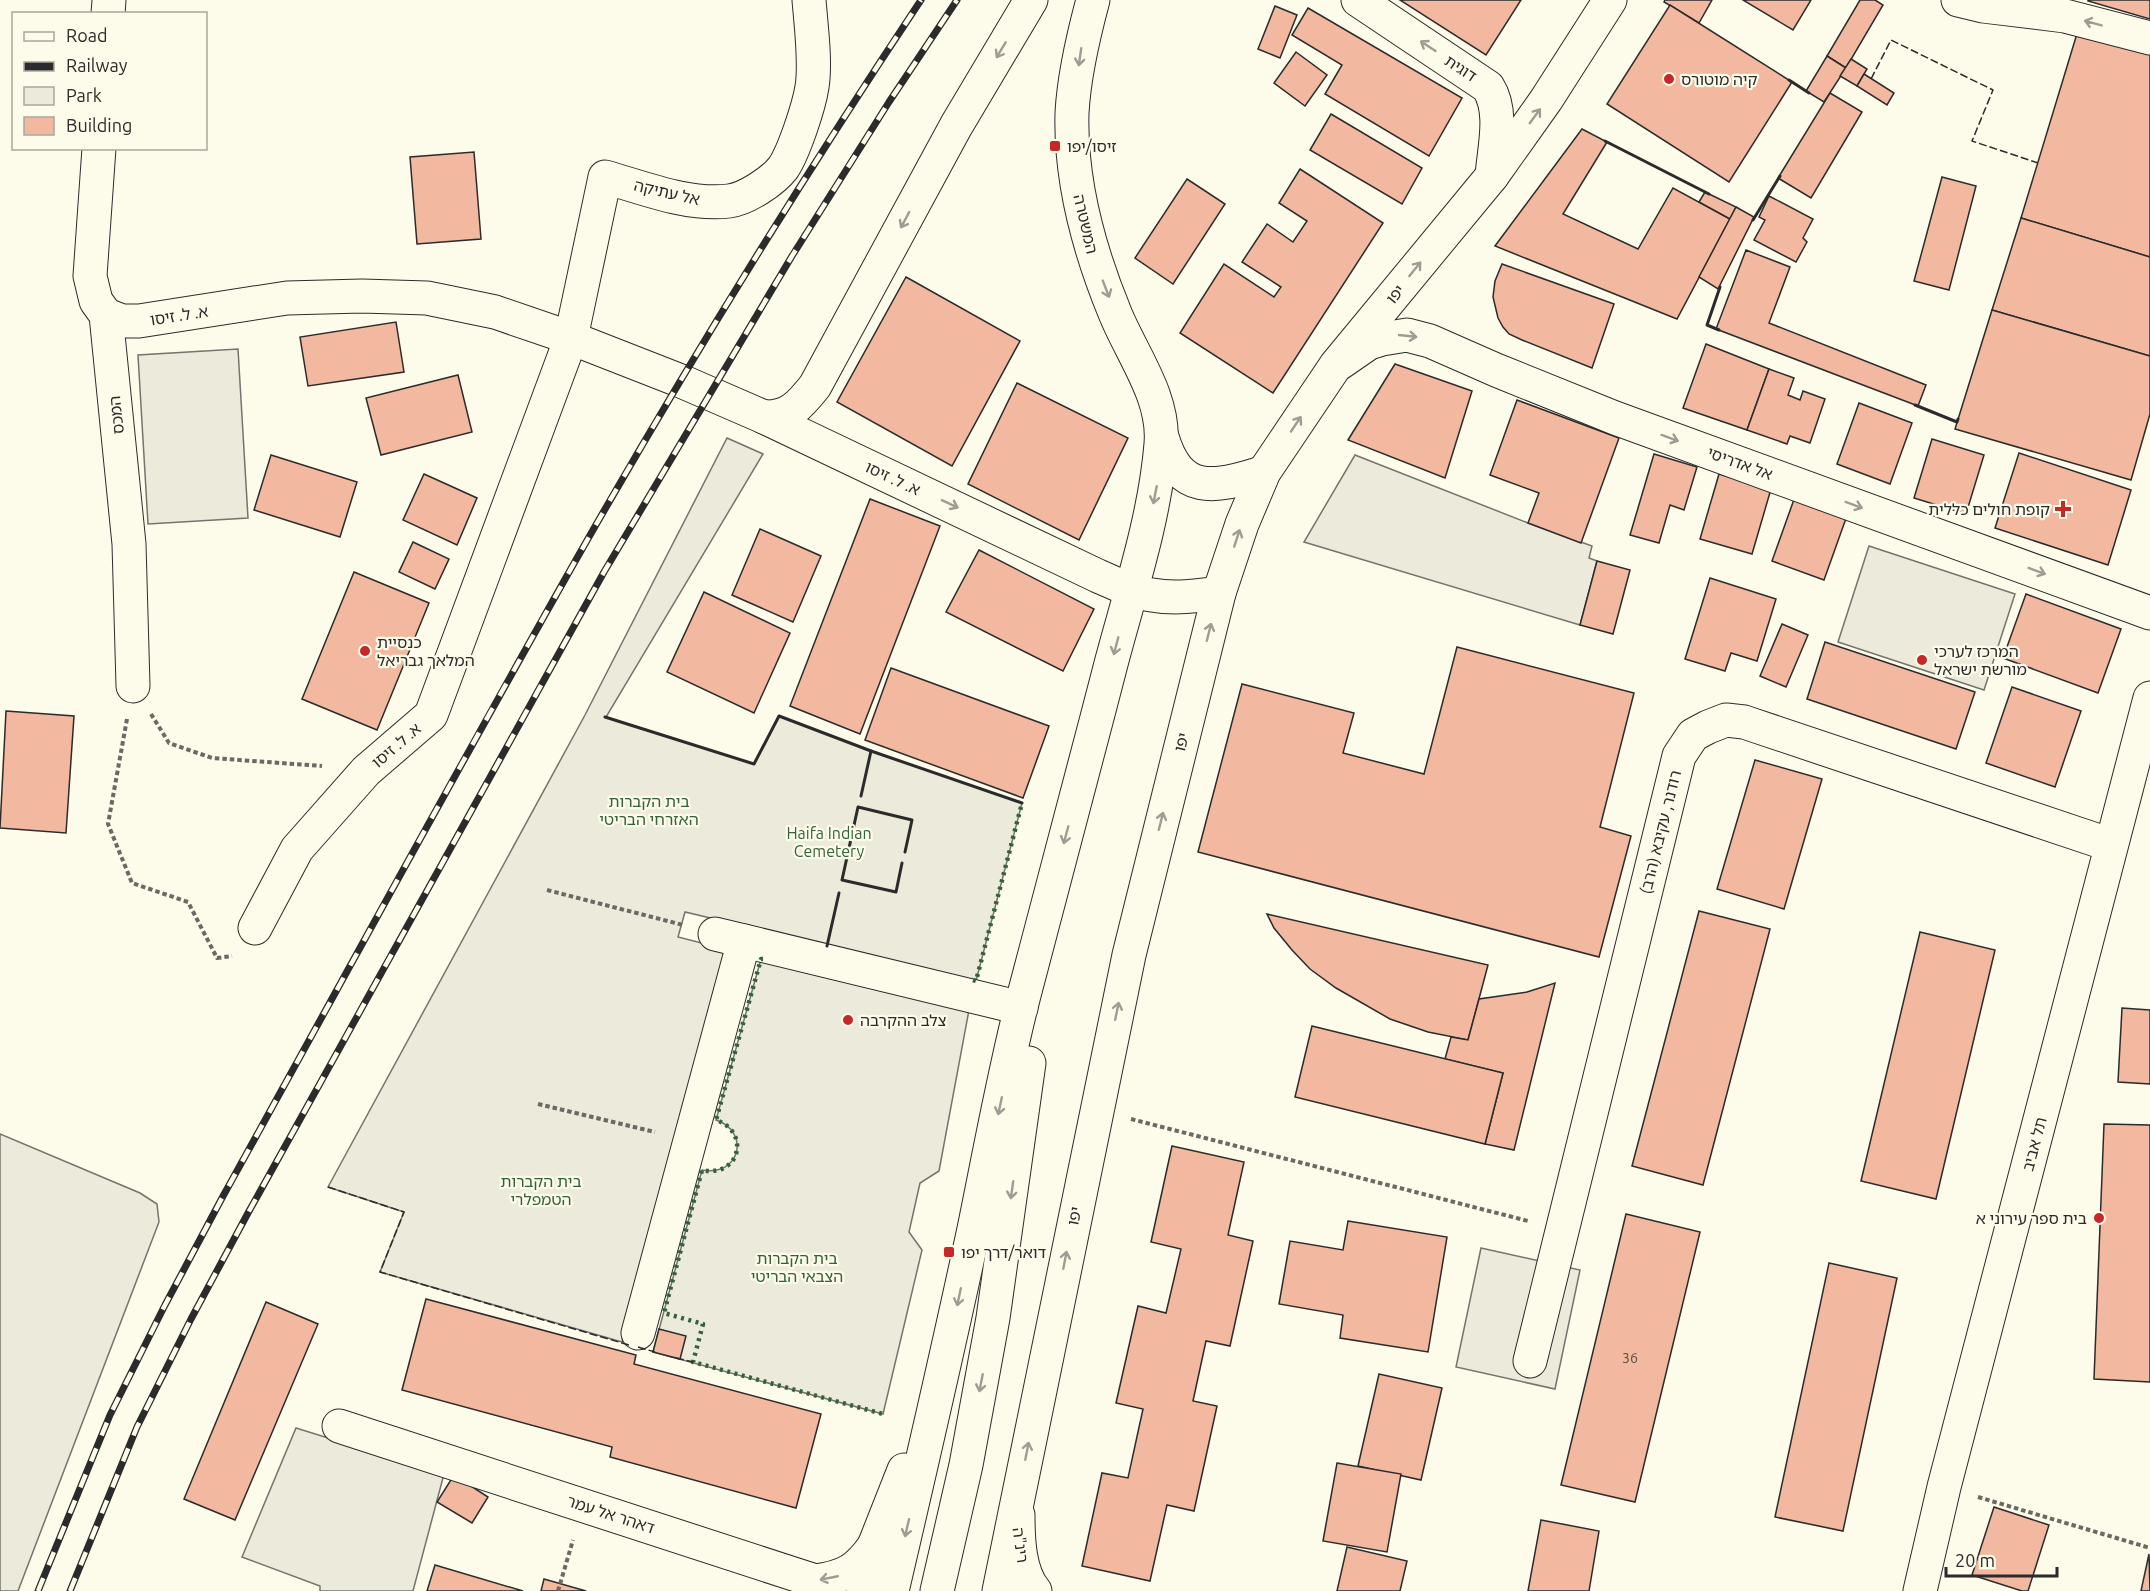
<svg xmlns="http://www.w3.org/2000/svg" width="2150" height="1591" font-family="Ubuntu,'Noto Sans Hebrew',sans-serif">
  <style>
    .green { fill: #ecebdb; stroke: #74746e; stroke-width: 1.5 }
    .parking { fill: #eceadb; stroke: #74746e; stroke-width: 1.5 }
    .building { fill: #f2b8a0; stroke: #2b2b2b; stroke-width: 1.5 }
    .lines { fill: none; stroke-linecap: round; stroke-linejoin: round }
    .minor-casing { stroke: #2b2b2b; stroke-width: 35 }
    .highway-casing { stroke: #2b2b2b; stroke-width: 35 }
    .path { stroke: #6a6964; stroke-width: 4; stroke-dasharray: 4.5 3; stroke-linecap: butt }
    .minor { stroke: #fdfbea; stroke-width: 33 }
    .highway { stroke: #fdfbea; stroke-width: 33 }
    .rail-casing { stroke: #2b2b2b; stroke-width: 7 }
    .rail { stroke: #fdfbea; stroke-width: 4.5; stroke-dasharray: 14; stroke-linecap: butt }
    .hedge { stroke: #34623c; stroke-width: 4.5; stroke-dasharray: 3 4.5; stroke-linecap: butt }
    .fence { stroke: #2b2b2b; stroke-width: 1.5; stroke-dasharray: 8 3; stroke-linecap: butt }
    .wall { stroke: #2b2b2b; stroke-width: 3 }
    .oneway { stroke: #9e9d94 }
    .poi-dot { fill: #c62828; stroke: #fdfbea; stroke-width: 2 }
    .labels { text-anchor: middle; stroke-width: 4.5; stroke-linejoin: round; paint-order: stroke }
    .number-label { font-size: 14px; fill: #5d4e48 }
    .street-label { font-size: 16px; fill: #2b2b2b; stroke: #fdfbea }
    .poi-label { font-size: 16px; fill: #2b2b2b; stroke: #fdfbea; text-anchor: start }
    .park-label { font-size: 16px; fill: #34623c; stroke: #fdfbea }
  </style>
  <rect width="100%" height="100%" fill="#fdfbea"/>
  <g class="green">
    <polygon points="238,349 248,518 148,524 138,355"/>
    <polygon points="727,438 763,454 606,717 754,764 779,716 871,751 1022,803 976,981 685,912 678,937 729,950 622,1342 380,1272 404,1212 328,1187 585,715"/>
    <polygon points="1869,546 2015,594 1984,690 1838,642"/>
    <path d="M761 959 969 1010 939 1171 920 1183 909 1232 922 1250 883 1414 653 1352 702 1170C740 1177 751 1132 716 1120Z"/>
  </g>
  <g class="parking">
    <polygon points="1355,455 1528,523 1592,546 1589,558 1597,561 1580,625 1304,542"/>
    <polygon points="0,1134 140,1193 157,1204 159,1222 18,1591 0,1591"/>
    <polygon points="1481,1248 1580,1270 1555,1389 1456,1367"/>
    <polygon points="296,1428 444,1474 413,1591 320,1591 320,1586 242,1557"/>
  </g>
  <g class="building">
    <polygon points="1400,0 1521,0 1486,55"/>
    <polygon points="1665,0 1712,0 1699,23 1664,2"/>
    <polygon points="1743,0 1811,0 1793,30"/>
    <polygon points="1860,0 1875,0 1883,5 1846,68 1827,56"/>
    <polygon points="2088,0 2150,0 2150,19 2088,1"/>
    <polygon points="1670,5 1792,82 1729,182 1607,104"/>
    <polygon points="1275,6 1297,15 1280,58 1258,49"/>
    <polygon points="1308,8 1462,98 1429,156 1325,94 1342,65 1292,35"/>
    <polygon points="2079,27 2150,49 2150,257 2021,218"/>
    <polygon points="1296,52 1327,75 1305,106 1274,83"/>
    <polygon points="1827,56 1846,68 1824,102 1806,91"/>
    <polygon points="1851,59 1867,69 1857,86 1840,76"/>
    <polygon points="1864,74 1894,93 1887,105 1857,86"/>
    <polygon points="1830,93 1862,112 1811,198 1778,178"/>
    <polygon points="1331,114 1422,168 1402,204 1310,150"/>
    <polygon points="1582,129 1607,142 1563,214 1638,249 1673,188 1730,219 1677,319 1495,246"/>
    <polygon points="474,152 481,239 417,244 410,157"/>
    <polygon points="1300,169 1383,223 1273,393 1180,333 1224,264 1274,297 1281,287 1242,262 1267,224 1293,242 1307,221 1279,203"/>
    <polygon points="1942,177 1976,186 1949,290 1914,281"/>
    <polygon points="1187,179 1225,204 1173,284 1135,258"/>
    <polygon points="1705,192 1736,207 1730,219 1699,202"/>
    <polygon points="1769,196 1813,219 1803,238 1807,242 1796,262 1754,240 1765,220 1759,217"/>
    <polygon points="1736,207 1754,217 1718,289 1699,277"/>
    <polygon points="2021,218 2150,257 2150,356 1992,310"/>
    <polygon points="1746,250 1790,267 1769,323 1926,385 1918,406 1716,329"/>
    <polygon points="1502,264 1614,304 1592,368 1522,340 1509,334 1503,327 1498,318 1493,297 1495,281"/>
    <polygon points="906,277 1020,341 952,466 837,402"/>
    <polygon points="1992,310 2150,356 2150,414 2131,480 1955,429"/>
    <polygon points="396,322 404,372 308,386 300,337"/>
    <polygon points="1706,344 1769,369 1747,430 1683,408"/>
    <polygon points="1395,364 1472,391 1445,478 1348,440"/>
    <polygon points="1769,369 1794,378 1788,395 1800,400 1803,391 1825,399 1810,443 1790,436 1787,444 1747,430"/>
    <polygon points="458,375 472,432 381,455 366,398"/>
    <polygon points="1017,383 1128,438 1079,540 968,484"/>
    <polygon points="1517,400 1619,438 1581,543 1528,523 1539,493 1490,475"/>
    <polygon points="1859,403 1912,423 1890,484 1837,464"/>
    <polygon points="1932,439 1984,455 1966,514 1914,498"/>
    <polygon points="2019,453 2131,490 2108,565 1995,528"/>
    <polygon points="1654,454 1697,467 1684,510 1670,505 1659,543 1630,535"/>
    <polygon points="271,455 357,482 340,537 254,510"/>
    <polygon points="424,474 477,498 457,545 403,520"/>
    <polygon points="1719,474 1771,489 1752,554 1700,539"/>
    <polygon points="1797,491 1849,510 1824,580 1772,561"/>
    <polygon points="870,499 940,526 860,734 790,706"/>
    <polygon points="760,529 821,556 793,622 732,595"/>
    <polygon points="413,542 449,559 435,589 399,572"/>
    <polygon points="979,550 1094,609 1063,671 946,612"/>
    <polygon points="1597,561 1630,570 1613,634 1580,625"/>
    <polygon points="354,572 429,603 377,730 302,699"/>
    <polygon points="1710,578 1776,599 1757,661 1731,653 1725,671 1685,659"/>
    <polygon points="704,592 790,633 754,713 667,672"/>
    <polygon points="2026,594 2121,629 2098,693 2003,658"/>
    <polygon points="1782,624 1808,635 1786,687 1760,676"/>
    <polygon points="1825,642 1975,692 1956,749 1807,699"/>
    <polygon points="1457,647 1634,693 1600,827 1631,836 1599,957 1198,852 1242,684 1354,713 1343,753 1424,774"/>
    <polygon points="891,668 1049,726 1023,798 865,740"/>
    <polygon points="2012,687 2081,711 2055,787 1986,763"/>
    <polygon points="6,711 74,716 66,833 0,828"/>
    <polygon points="1755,760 1822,779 1784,909 1717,889"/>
    <polygon points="1699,911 1770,929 1703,1185 1632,1166"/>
    <polygon points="1267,914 1488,965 1468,1040 1428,1032 1390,1019 1336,988 1310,969 1292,950 1274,928"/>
    <polygon points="1920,932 1995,950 1936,1199 1861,1181"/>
    <polygon points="1555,983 1514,1150 1485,1144 1503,1073 1445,1059 1451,1037 1468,1040 1479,999 1527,992"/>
    <polygon points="2122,1008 2150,1010 2150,1084 2118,1082"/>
    <polygon points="1312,1026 1503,1073 1485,1144 1295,1097"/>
    <polygon points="2104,1124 2150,1125 2150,1382 2094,1379"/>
    <polygon points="1172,1146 1244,1162 1228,1235 1253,1241 1230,1346 1206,1341 1193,1401 1217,1406 1194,1511 1167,1505 1150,1581 1082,1566 1102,1473 1128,1478 1143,1409 1116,1403 1138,1306 1166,1313 1181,1249 1151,1242"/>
    <polygon points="1626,1214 1700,1232 1635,1502 1561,1485"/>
    <polygon points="1348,1221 1447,1237 1428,1352 1340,1338 1343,1315 1279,1304 1290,1241 1343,1250"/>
    <polygon points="1829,1263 1897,1278 1843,1531 1775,1517"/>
    <polygon points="426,1299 636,1355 634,1364 821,1414 796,1508 610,1457 612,1447 402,1390"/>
    <polygon points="266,1302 318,1324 235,1520 184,1499"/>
    <polygon points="659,1329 686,1336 680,1359 653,1352"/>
    <polygon points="1379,1374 1442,1388 1421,1480 1358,1466"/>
    <polygon points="1337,1463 1401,1474 1387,1552 1323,1541"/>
    <polygon points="454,1475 488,1497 472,1523 437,1502"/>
    <polygon points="1994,1507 2049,1525 2028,1591 2022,1591 1972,1575"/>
    <polygon points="1541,1520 1599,1531 1589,1591 1528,1591"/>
    <polygon points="1347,1547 1407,1561 1400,1591 1337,1591"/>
    <polygon points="2149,1554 2150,1591 2141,1591"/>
    <polygon points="435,1565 523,1591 427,1591"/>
    <polygon points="544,1579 586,1591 541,1591"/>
  </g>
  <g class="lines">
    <defs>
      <g id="minor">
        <path d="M1358 0 1488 87C1504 112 1494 148 1492 176"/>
        <polyline points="1958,0 1983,6 2065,16 2150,38"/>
        <polyline points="108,14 109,0"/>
        <polyline points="99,148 90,276 96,301 106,315 129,544 133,686"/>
        <path d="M106 315 122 321H139L287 298 362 296 427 298 495 312 571 338 681 381 764 417 1098 576C1115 583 1133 593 1152 595 1174 599 1197 596 1219 593"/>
        <polyline points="1340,363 1369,343 1382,339 1407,335 1430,341 1496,370 1615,418 2150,613"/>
        <path d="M764 417C789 418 800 405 815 386L956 126 1031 0"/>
        <path d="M255 928 297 849 366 771 431 715 571 338 605 177C644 188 688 206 729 201 746 199 773 181 783 168 794 152 809 106 812 87 816 62 811 26 809 0"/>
        <polyline points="715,934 1021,1008"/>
        <polyline points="638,1333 744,941"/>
        <polyline points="1530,1361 1679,756 1693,735 1708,727 1726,720 1744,722 2111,845"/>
        <path d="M339 1426 815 1581C845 1577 857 1570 874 1546"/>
        <path d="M1018 1515C1018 1539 1019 1572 1035 1591"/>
        <polyline points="1920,1591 1944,1487 2150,698"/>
      </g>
      <g id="highway">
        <path d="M1162 437C1179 495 1214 489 1264 472"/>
        <polyline points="863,1591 874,1546 904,1470"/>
        <path d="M892 1591C920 1471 948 1350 974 1229 990 1151 1004 1072 1024 995 1053 884 1083 772 1112 660 1131 589 1155 517 1161 444 1165 397 1132 355 1115 313 1089 250 1070 183 1072 113 1074 75 1083 37 1093 0"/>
        <polyline points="937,1591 966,1465 993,1318 1029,1063"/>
        <polyline points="999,1591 1129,955 1219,593 1242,524 1264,472 1336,365 1492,176 1546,100 1610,0"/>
      </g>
    </defs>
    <use href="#minor" class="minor-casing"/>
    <use href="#highway" class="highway-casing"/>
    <g class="path">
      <polyline points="151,714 169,743 212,758 322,766"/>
      <polyline points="127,719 108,824 132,883 188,902 217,958 232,956"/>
      <polyline points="547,890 683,925"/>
      <polyline points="538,1104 655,1132"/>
      <polyline points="1131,1119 1528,1221"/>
      <polyline points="1978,1497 2150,1548"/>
      <polyline points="558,1591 573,1540"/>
    </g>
    <use href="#minor" class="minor"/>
    <use href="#highway" class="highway"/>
    <defs>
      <g id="rail">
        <path d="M38 1591 110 1415 165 1305 222 1198C340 985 457 770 577 558 685 368 800 182 921 0"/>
        <polyline points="70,1591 137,1427 191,1319 248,1213 604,572 792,256 889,102 957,0"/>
      </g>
    </defs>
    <use href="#rail" class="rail-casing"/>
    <use href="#rail" class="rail"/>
    <g class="hedge">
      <path d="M763 959H761L716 1120C751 1132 740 1178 702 1170L664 1313 703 1324 693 1362 883 1414"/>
      <polyline points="973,980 976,981 1022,803"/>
    </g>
    <g class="fence">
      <polyline points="1871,79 1891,40 1993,90 1972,141 2038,163"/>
      <polyline points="328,1187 404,1212 380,1272 629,1345"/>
      <polyline points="638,1347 655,1352"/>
      <polyline points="676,1358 693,1362"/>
    </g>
    <g class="wall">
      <polyline points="1789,80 1809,93"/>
      <polyline points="1605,141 1709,194"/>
      <polyline points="1753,220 1780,176"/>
      <polyline points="1719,330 1707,325 1720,287"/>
      <polyline points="1915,405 1957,422 1958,419"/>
      <polyline points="605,717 754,764 779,716 871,751 1022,803"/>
      <polyline points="861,796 871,751"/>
      <polyline points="902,863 896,892 842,880 858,807 912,820 905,852"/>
      <polyline points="827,946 839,893"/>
    </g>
  </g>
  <defs><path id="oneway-shaft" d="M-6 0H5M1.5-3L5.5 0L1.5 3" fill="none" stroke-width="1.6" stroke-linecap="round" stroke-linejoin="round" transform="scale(1.5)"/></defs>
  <g class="oneway">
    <use href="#oneway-shaft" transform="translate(2093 23) rotate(-165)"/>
    <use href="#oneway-shaft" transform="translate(1428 46) rotate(-147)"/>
    <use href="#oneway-shaft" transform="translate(1001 50) rotate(121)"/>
    <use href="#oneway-shaft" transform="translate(1080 57) rotate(98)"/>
    <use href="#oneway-shaft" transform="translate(1535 116) rotate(-54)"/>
    <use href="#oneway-shaft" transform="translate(905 220) rotate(118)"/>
    <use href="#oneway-shaft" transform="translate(1415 269) rotate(-51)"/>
    <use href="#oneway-shaft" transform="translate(1106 289) rotate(69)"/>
    <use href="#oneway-shaft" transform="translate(1408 336) rotate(6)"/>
    <use href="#oneway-shaft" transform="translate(1296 424) rotate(-56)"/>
    <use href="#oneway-shaft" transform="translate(1670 438) rotate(20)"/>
    <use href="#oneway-shaft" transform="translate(1155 495) rotate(101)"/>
    <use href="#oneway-shaft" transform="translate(950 504) rotate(25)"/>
    <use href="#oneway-shaft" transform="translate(1854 505) rotate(20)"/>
    <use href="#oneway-shaft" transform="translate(1237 538) rotate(-72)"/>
    <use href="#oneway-shaft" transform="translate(2037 571) rotate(20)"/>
    <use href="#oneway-shaft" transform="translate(1209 632) rotate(-76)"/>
    <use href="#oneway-shaft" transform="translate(1116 646) rotate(105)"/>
    <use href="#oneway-shaft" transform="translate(1161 821) rotate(-76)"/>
    <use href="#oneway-shaft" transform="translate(1066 835) rotate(105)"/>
    <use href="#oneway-shaft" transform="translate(1117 1011) rotate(-78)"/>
    <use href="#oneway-shaft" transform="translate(1000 1106) rotate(102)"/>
    <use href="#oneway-shaft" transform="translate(1012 1190) rotate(98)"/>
    <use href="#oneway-shaft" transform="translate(1065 1260) rotate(-79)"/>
    <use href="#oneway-shaft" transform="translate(959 1297) rotate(102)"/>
    <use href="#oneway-shaft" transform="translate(981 1383) rotate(101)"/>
    <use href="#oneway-shaft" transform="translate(1027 1451) rotate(-79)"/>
    <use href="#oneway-shaft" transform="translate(907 1528) rotate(103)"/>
    <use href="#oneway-shaft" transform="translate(829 1578) rotate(169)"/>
  </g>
  <g class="poi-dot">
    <circle cx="1669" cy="79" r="6"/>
    <rect x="1049" y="140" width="12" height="12" rx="3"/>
    <path d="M2060 500h6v6h6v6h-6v6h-6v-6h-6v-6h6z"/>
    <circle cx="365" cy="651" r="6"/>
    <circle cx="1922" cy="660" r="6"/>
    <circle cx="848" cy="1020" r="6"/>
    <circle cx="2099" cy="1218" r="6"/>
    <rect x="943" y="1246" width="12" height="12" rx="3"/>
  </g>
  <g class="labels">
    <g class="number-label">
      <text x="1630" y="1363">36</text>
    </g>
    <g class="street-label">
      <text transform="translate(1461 68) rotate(33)" y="6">דוגית</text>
      <text transform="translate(667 192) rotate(13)" y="6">אל עתיקה</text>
      <text transform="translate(1086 224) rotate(77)" y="6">המשטרה</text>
      <text transform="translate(1395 294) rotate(-51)" y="6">יפו</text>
      <text transform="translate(179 315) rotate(-9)" y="6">א. ל. זיסו</text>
      <text transform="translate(116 415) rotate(-96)" y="6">המכס</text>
      <text transform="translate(1740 463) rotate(20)" y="6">אל אדריסי</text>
      <text transform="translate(893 478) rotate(25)" y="6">א. ל. זיסו</text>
      <text transform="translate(1181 742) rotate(-76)" y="6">יפו</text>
      <text transform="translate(396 745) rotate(-41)" y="6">א. ל. זיסו</text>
      <text transform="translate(1660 832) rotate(-76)" y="6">רודנר, עקיבא (הרב)</text>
      <text transform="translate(2034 1144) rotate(-75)" y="6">תל אביב</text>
      <text transform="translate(1074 1216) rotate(-79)" y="6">יפו</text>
      <text transform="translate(611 1514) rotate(18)" y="6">דאהר אל עמר</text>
      <text transform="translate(1021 1545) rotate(82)" y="6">רינ"ה</text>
    </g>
    <g class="poi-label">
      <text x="1681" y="85">קיה מוטורס</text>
      <text x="1067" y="152">זיסו/יפו</text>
      <text x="2050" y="515" text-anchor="end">קופת חולים כללית</text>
      <text x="377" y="648">כנסיית<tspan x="377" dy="18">המלאך גבריאל</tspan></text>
      <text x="1934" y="657">המרכז לערכי<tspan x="1934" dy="18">מורשת ישראל</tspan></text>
      <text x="860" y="1026">צלב ההקרבה</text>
      <text x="2087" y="1224" text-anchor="end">בית ספר עירוני א</text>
      <text x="961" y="1258">דואר/דרך יפו</text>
    </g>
    <g class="park-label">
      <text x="649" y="807">בית הקברות<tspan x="649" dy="18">האזרחי הבריטי</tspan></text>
      <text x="829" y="839">Haifa Indian<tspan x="829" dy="18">Cemetery</tspan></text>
      <text x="541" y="1187">בית הקברות<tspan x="541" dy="18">הטמפלרי</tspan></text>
      <text x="797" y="1264">בית הקברות<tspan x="797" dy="18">הצבאי הבריטי</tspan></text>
    </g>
  </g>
  <rect x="12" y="12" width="195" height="138" fill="#fdfbea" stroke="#a9a89e" stroke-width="1.5"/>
  <rect x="24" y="32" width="30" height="9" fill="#fdfbea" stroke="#a9a89e" stroke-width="1.5"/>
  <text x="66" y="42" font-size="18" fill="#2b2b2b">Road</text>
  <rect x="24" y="62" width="30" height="9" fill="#2b2b2b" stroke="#a9a89e" stroke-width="1.5"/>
  <text x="66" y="72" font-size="18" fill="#2b2b2b">Railway</text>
  <rect x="24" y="87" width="30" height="18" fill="#ecebdb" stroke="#a9a89e" stroke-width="1.5"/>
  <text x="66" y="102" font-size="18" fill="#2b2b2b">Park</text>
  <rect x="24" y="117" width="30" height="18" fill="#f2b8a0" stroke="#a9a89e" stroke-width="1.5"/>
  <text x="66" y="132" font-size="18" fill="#2b2b2b">Building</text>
  <path d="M1946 1567v9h111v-9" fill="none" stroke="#2b2b2b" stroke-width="3"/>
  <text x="1955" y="1567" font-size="18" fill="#2b2b2b" stroke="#fdfbea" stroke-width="4.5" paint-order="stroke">20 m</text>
</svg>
